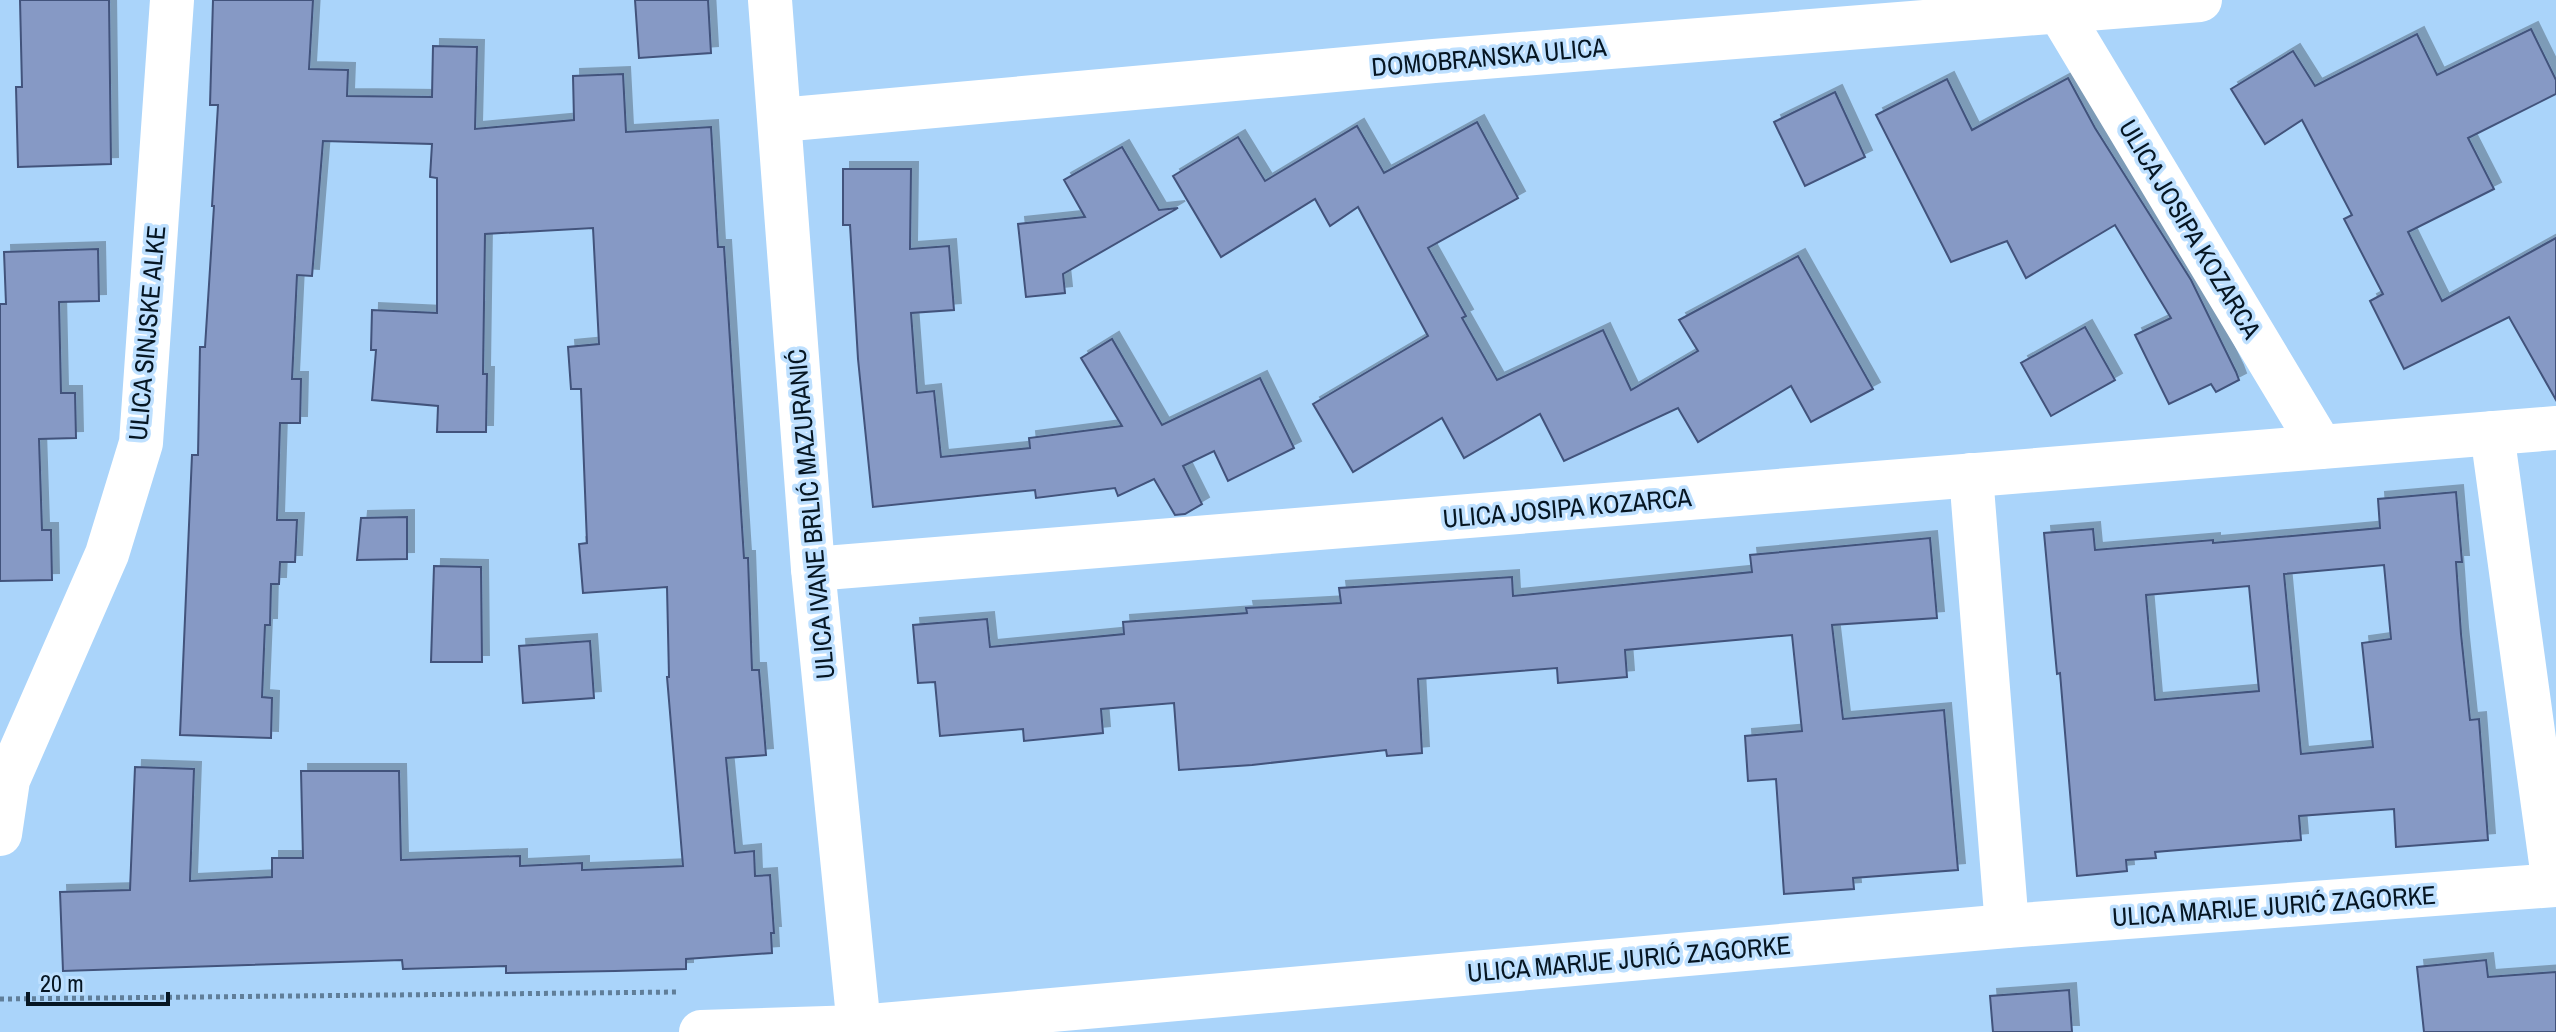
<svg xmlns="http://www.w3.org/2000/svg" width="2556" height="1032" font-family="'Archivo Narrow',sans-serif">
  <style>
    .building { fill: #8699c5; stroke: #42537b; stroke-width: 2; fill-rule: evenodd; filter: url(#shadow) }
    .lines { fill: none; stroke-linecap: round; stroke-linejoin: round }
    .path { stroke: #607e99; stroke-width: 5; stroke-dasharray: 4 4; stroke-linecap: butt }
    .minor { stroke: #fff; stroke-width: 44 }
    .labels { text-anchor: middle; stroke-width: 7; stroke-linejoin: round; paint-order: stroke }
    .street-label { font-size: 26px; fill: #061623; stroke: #bee0ff }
  </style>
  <defs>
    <filter id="shadow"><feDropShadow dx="7" dy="-7" stdDeviation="0" flood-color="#0004"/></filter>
  </defs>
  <rect width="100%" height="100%" fill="#aad4fa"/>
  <g class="building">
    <polygon points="20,0 109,0 111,164 18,167 16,87 22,87"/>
    <polygon points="213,0 313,0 309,69 348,70 347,96 432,97 433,46 477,47 475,129 574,120 573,76 623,74 626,132 711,127 718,247 724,247 744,558 748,558 752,670 759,670 766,755 726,758 735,853 754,851 755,876 770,875 774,933 771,933 772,953 686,959 686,969 615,971 506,973 506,966 403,969 402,960 63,971 60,892 130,890 135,767 194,769 190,881 272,877 272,858 303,858 301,771 399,771 401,860 520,856 520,866 582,863 582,870 683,866 667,677 669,677 667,587 583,593 579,544 587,543 581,389 571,389 568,347 599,344 593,228 485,234 483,374 487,374 486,432 437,432 438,406 372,400 376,350 371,350 372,310 437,313 437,178 430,177 432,144 323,141 312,276 297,275 292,379 301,379 300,423 280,423 277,520 297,520 295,562 280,562 279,584 271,584 270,625 265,625 262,697 272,698 271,738 180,735 192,455 198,455 200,347 205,347 214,206 212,206 218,105 210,105"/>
    <polygon points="635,0 708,0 711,53 639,58"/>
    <polygon points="2531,29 2556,80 2556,94 2468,138 2494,189 2408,232 2442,301 2556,238 2556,400 2509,317 2404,369 2370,301 2383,294 2344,219 2352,215 2302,120 2265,144 2231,89 2293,51 2315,86 2417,34 2437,75"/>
    <polygon points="2068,78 2095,128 2191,280 2236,372 2239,380 2216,392 2211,384 2169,404 2135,335 2171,318 2115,225 2026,278 2007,241 1951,262 1876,115 1947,79 1972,130"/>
    <polygon points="1835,92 1865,157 1805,186 1774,122"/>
    <polygon points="1477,122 1518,198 1428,248 1466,316 1462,318 1497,380 1603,330 1631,390 1698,351 1679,320 1798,256 1873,389 1811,422 1791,386 1698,442 1678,408 1564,461 1540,414 1464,458 1442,418 1353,472 1313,404 1428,336 1358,207 1330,226 1315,199 1221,257 1173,176 1238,137 1265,181 1357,126 1384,173"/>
    <polygon points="1122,147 1159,210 1178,208 1063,274 1065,293 1026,297 1018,224 1085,217 1064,180"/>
    <polygon points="843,169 911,169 910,249 949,246 954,310 911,313 917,393 934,391 941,457 1030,448 1029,438 1122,426 1081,358 1112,339 1162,425 1260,378 1294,448 1228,481 1214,451 1183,466 1202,504 1185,514 1175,515 1154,479 1118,496 1115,488 1036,498 1035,490 873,507 858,359 850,225 843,225"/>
    <polygon points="98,249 99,301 59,302 61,393 75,393 76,438 39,439 42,530 51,530 52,580 0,581 0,304 6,304 4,252"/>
    <polygon points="2085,327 2115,380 2051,416 2021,363"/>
    <path d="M2456 492 2462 562H2456L2461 634 2470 720 2479 719 2488 840 2396 847 2394 809 2299 816 2301 840 2155 852 2156 858 2126 860 2127 871 2077 876 2060 673 2057 674 2044 533 2093 529 2095 550 2213 540V543L2380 528 2378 499ZM2384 565 2391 639 2362 643 2373 747 2301 754 2284 574ZM2249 586 2259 691 2155 700 2146 595Z"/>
    <polygon points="407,517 407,559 357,560 361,518"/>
    <polygon points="1930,538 1937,618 1832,625 1843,719 1944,710 1958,870 1853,878 1854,889 1784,894 1776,779 1748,781 1745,736 1802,731 1792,635 1625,650 1627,677 1558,683 1557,668 1418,679 1422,753 1387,756 1386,750 1252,765 1179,770 1174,703 1101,709 1103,733 1024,741 1023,729 940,736 935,682 918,683 913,625 987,619 990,647 1124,634 1123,622 1247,613 1246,608 1341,603 1339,588 1512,577 1513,596 1752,572 1750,555"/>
    <polygon points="434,566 481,567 482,662 431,662"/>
    <polygon points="590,641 594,698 523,703 519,646"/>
    <polygon points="2486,960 2488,977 2556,972 2556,1032 2424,1032 2417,967"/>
    <polygon points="2069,990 2072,1032 1993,1032 1990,996"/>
  </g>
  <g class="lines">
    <polyline class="path" points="0,999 679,992"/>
    <g class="minor">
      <polyline points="770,0 813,569 859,1027"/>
      <polyline points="2059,11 2321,447"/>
      <polyline points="780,120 1434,61 2200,0"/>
      <polyline points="2492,433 2554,885"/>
      <polyline points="1971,475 2007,926"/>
      <polyline points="813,569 2556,428"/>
      <polyline points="0,834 8,780 107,554 141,443 172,0"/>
      <polyline points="701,1032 859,1027 2007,926 2556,885"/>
    </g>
  </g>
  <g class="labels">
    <g class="street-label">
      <text transform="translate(1489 57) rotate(-5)" y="9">DOMOBRANSKA ULICA</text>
      <text transform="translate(2190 229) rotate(59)" y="9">ULICA JOSIPA KOZARCA</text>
      <text transform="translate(147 333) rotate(-85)" y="9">ULICA SINJSKE ALKE</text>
      <text transform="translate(1567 508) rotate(-5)" y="9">ULICA JOSIPA KOZARCA</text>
      <text transform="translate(811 514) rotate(-95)" y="9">ULICA IVANE BRLIĆ MAZURANIĆ</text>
      <text transform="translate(2274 906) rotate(-4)" y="9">ULICA MARIJE JURIĆ ZAGORKE</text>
      <text transform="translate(1629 959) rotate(-5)" y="9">ULICA MARIJE JURIĆ ZAGORKE</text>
    </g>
  </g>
  <path d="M28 992v12h140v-12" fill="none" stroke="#061623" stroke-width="4"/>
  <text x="40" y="992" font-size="24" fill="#061623" stroke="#bee0ff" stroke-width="6" paint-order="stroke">20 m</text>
</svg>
